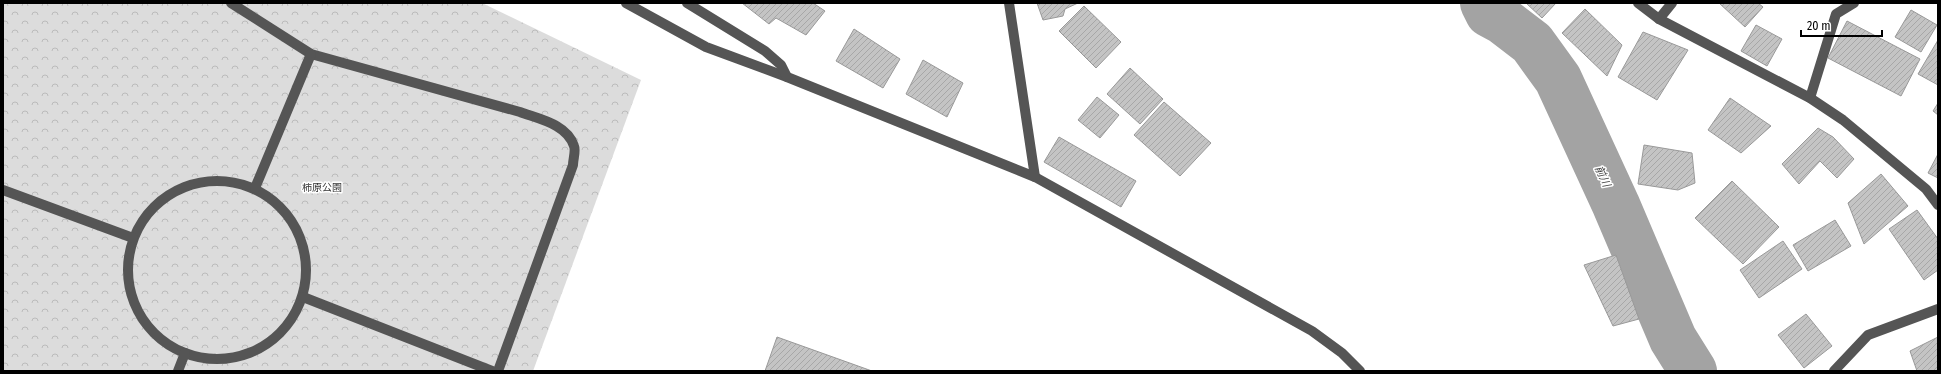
<svg xmlns="http://www.w3.org/2000/svg" width="1941" height="374" font-family="'Fira Sans Condensed','Noto Sans JP',sans-serif">
  <style>
    .park { fill: url(#park-crowns) }
    .lines { fill: none; stroke-linecap: round; stroke-linejoin: round }
    .river { stroke: #a3a3a3; stroke-width: 48 }
    .building { fill: url(#building-hatch); stroke: #999 }
    .minor { stroke: #555; stroke-width: 10 }
    .labels { text-anchor: middle; stroke-width: 3; stroke-linejoin: round; paint-order: stroke }
    .park-label { font-size: 10px; fill: #333; stroke: #fff }
    .water-label { font-size: 11px; font-style: italic; fill: #444; stroke: #fff }
  </style>
  <defs>
    <pattern id="park-crowns" width="20" height="18" patternUnits="userSpaceOnUse"><rect width="20" height="18" fill="#dcdcdc"/><path d="M2 6a3 3 0 1 1 6 0M12 15a3 3 0 1 1 6 0" fill="none" stroke="#bbb"/></pattern>
    <pattern id="building-hatch" width="6" height="6" patternUnits="userSpaceOnUse"><rect width="6" height="6" fill="#c4c4c4"/><path d="M-1 1l2-2M0 6l6-6M5 7l2-2" fill="none" stroke="#a7a7a7"/></pattern>
  </defs>
  <rect width="100%" height="100%" fill="#fff"/>
  <polygon class="park" points="3,3 482,3 641,80 533,371 3,371"/>
  <g class="lines">
    <polyline class="river" points="1484,3 1489,13 1502,20 1532,43 1558,79 1616,205 1673,339 1693,371"/>
  </g>
  <g class="building">
    <polygon points="742,3 813,3 825,11 806,35 776,18 769,24"/>
    <polygon points="1037,3 1078,3 1065,9 1063,16 1043,20"/>
    <polygon points="1526,3 1556,3 1542,18"/>
    <polygon points="1719,3 1758,3 1763,7 1745,27"/>
    <polygon points="1084,6 1121,42 1096,68 1059,31"/>
    <polygon points="1585,9 1622,45 1607,76 1562,33"/>
    <polygon points="1911,10 1937,25 1921,52 1895,37"/>
    <polygon points="1847,21 1920,59 1901,96 1828,58"/>
    <polygon points="1756,25 1782,39 1767,66 1741,51"/>
    <polygon points="854,29 900,59 883,88 836,61"/>
    <polygon points="1643,32 1688,50 1657,100 1618,77"/>
    <polygon points="1938,40 1938,85 1918,74"/>
    <polygon points="923,60 963,83 947,117 906,94"/>
    <polygon points="1130,68 1163,99 1140,124 1107,94"/>
    <polygon points="1097,97 1119,115 1100,138 1078,120"/>
    <polygon points="1730,98 1771,126 1741,153 1708,130"/>
    <polygon points="1164,102 1211,143 1180,176 1134,135"/>
    <polygon points="1938,103 1938,115 1933,111"/>
    <polygon points="1818,128 1833,137 1854,159 1837,178 1820,161 1799,184 1782,164"/>
    <polygon points="1059,137 1136,181 1121,207 1044,162"/>
    <polygon points="1644,145 1692,153 1695,183 1678,190 1638,184"/>
    <polygon points="1938,154 1938,178 1928,173"/>
    <polygon points="1881,174 1908,206 1864,244 1848,203"/>
    <polygon points="1732,181 1779,227 1743,264 1695,218"/>
    <polygon points="1917,210 1938,239 1938,270 1924,280 1889,229"/>
    <polygon points="1835,220 1851,246 1808,271 1793,245"/>
    <polygon points="1783,241 1802,269 1759,298 1740,270"/>
    <polygon points="1616,255 1639,319 1613,326 1584,265"/>
    <polygon points="1806,314 1832,346 1804,368 1778,335"/>
    <polygon points="777,337 872,371 765,371"/>
    <polygon points="1938,337 1938,371 1917,371 1910,351"/>
  </g>
  <g class="lines">
    <g class="minor">
      <path d="M231 3 311 54 520 112C539 119 567 124 574 146 576 151 573 159 573 165L498 371"/>
      <polyline points="626,3 706,47 787,77 1035,177 1312,331 1342,353 1360,371"/>
      <polyline points="687,3 765,51 781,65 787,77"/>
      <polyline points="1009,3 1035,177"/>
      <polyline points="1638,3 1659,19 1810,98 1843,120 1926,189 1938,205"/>
      <polyline points="1659,19 1672,3"/>
      <polyline points="1810,98 1836,14 1854,3"/>
      <circle cx="217" cy="270" r="89"/>
      <polyline points="255,188 311,54"/>
      <polyline points="3,190 133,238"/>
      <polyline points="303,297 492,371"/>
      <polyline points="178,371 185,353"/>
      <polyline points="1834,371 1868,335 1938,309"/>
    </g>
  </g>
  <g class="labels">
    <g class="park-label">
      <text x="322" y="191">柿原公園</text>
    </g>
    <g class="water-label">
      <text transform="translate(1603 176) rotate(65)" y="4">前川</text>
    </g>
  </g>
  <rect width="1941" height="374" fill="none" stroke="#000000" stroke-width="8"/>
  <path d="M1801 30v6h81v-6" fill="none" stroke="#000000" stroke-width="2"/>
  <text x="1807" y="30" font-size="12" fill="#000000" stroke="#ffffff" stroke-width="3" paint-order="stroke">20 m</text>
</svg>
